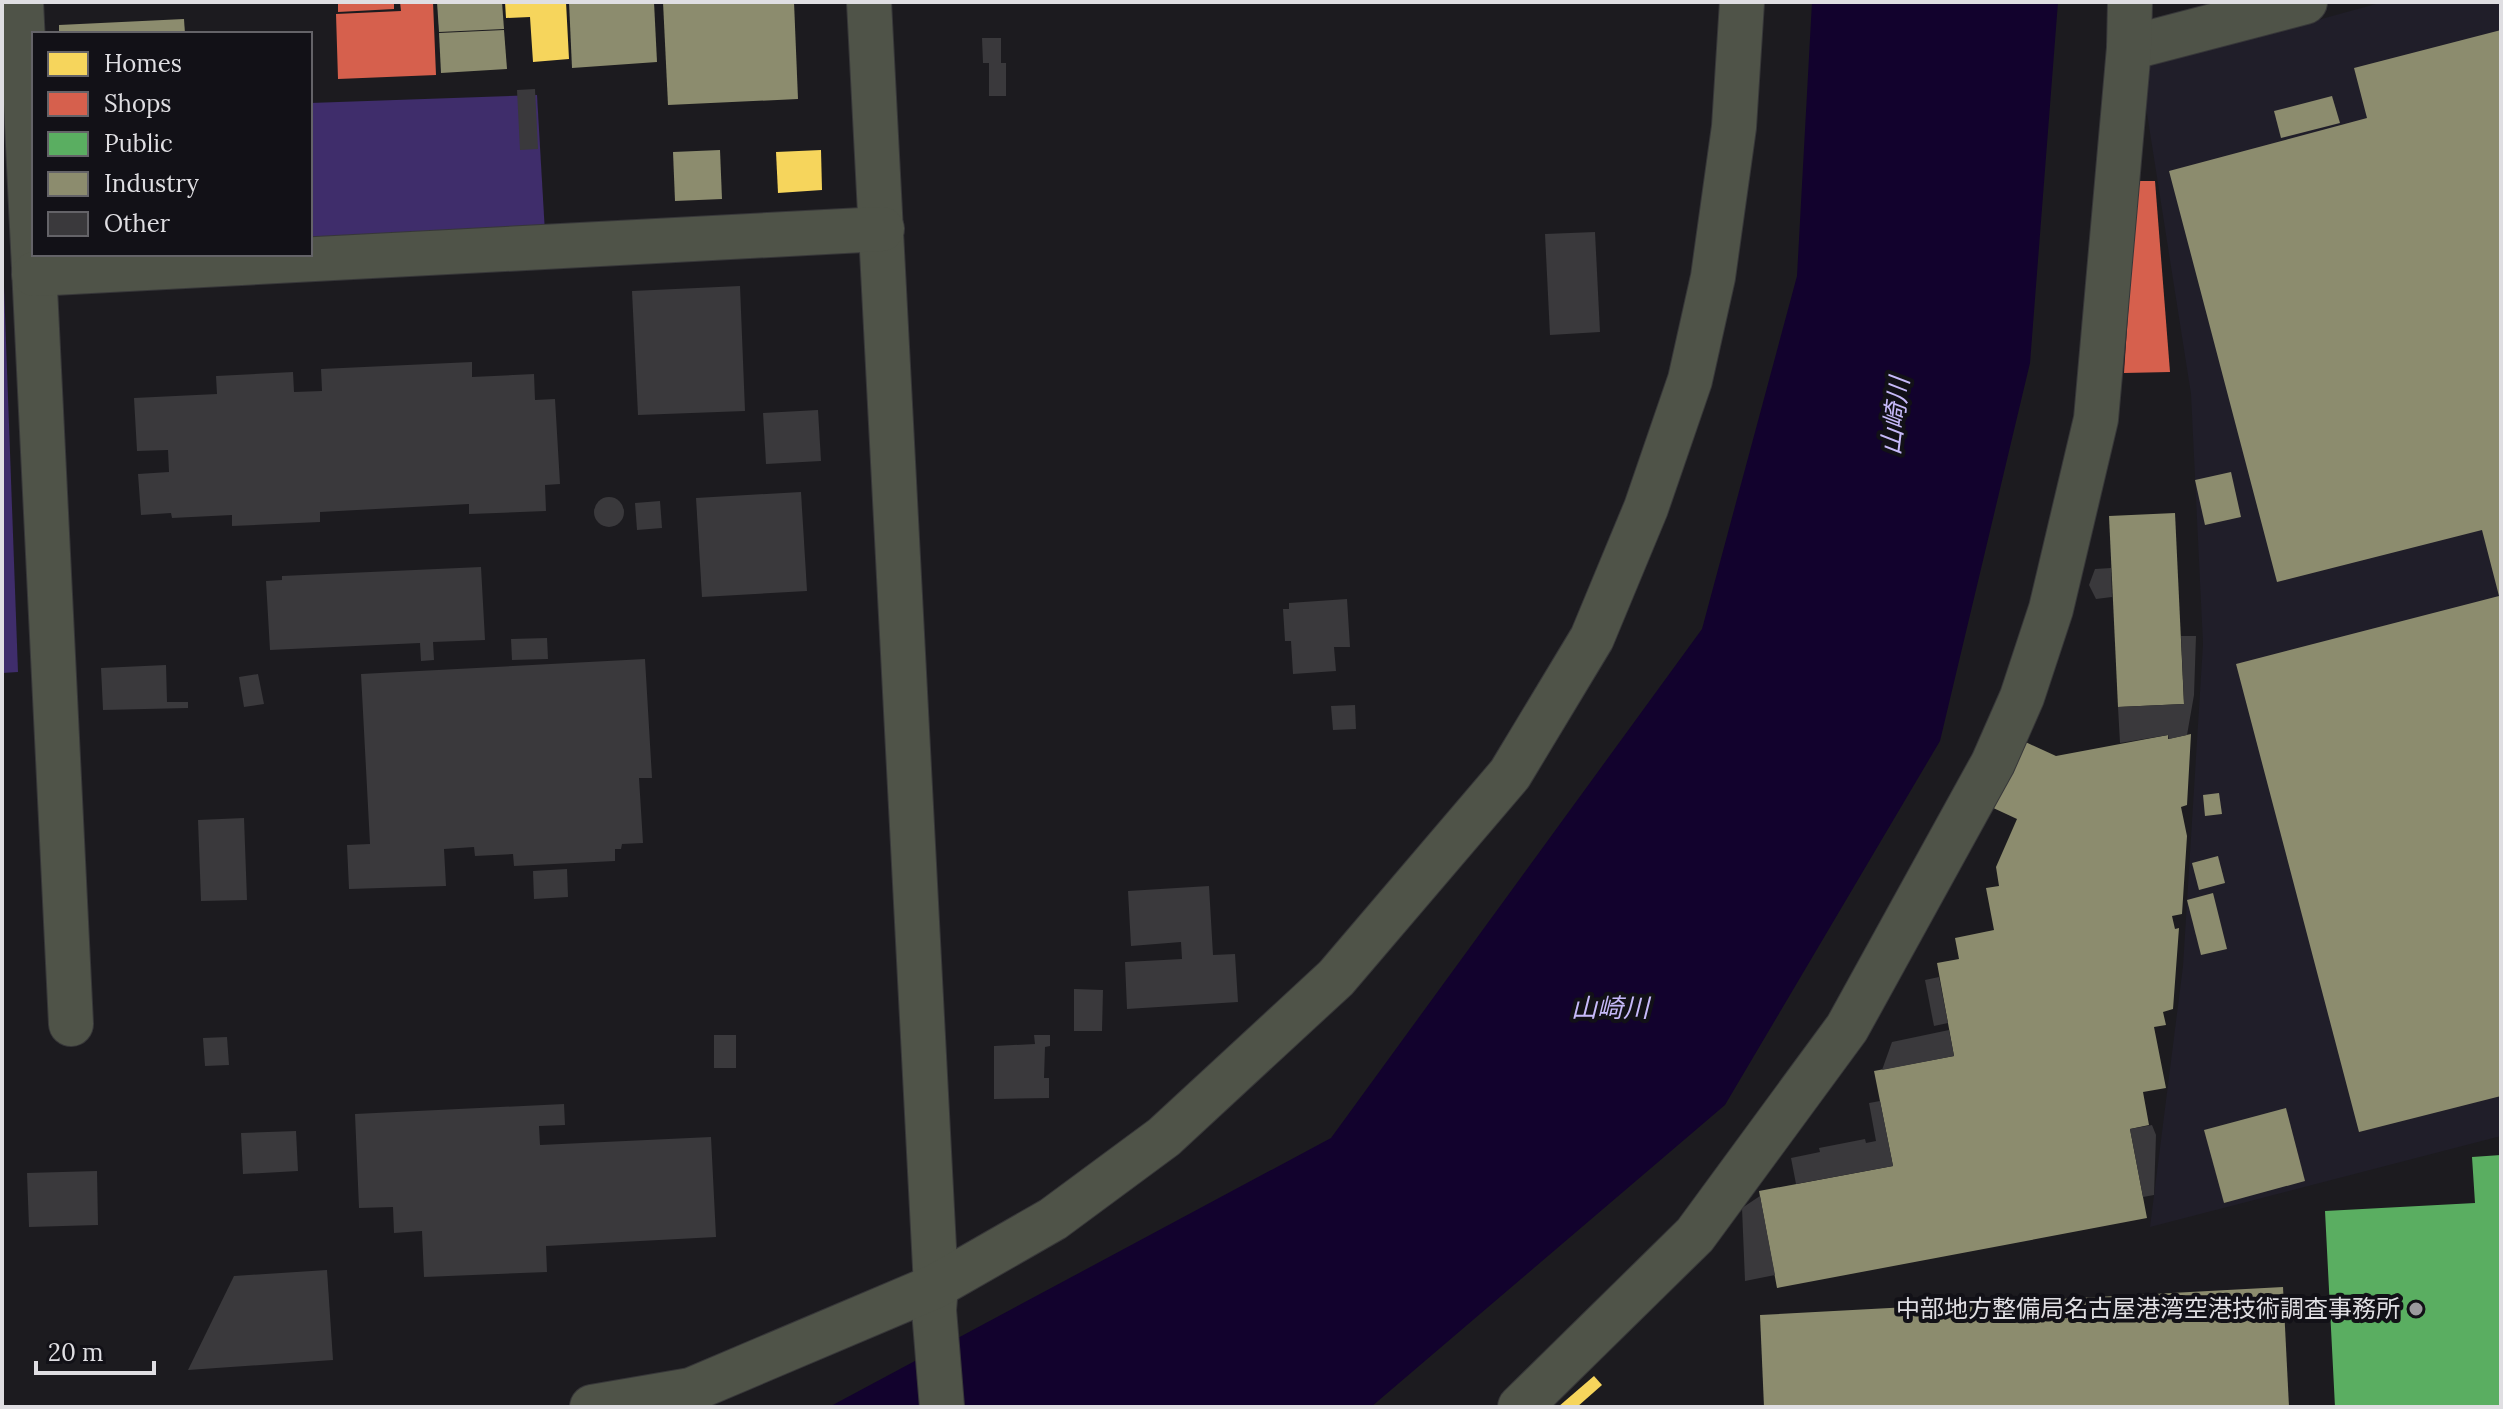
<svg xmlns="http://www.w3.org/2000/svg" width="2503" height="1409" font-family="Lora,'Noto Sans JP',serif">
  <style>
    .built { fill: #201e29 }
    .green { fill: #3f2d6b }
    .water { fill: #12022d }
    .homes { fill: #f6d55c }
    .shops { fill: #d6604d }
    .public { fill: #5aae61 }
    .industry { fill: #8c8c6e }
    .building { fill: #3a393c }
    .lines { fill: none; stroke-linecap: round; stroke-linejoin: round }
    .minor-casing { stroke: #373739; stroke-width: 46 }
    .minor { stroke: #4f5348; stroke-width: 44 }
    .poi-dot { fill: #9b9a9e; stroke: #121117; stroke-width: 3 }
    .labels { text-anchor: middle; stroke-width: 8; stroke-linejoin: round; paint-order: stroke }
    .poi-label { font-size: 24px; fill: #dfdee2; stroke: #121117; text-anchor: end }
    .water-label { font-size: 26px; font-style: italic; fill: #c7baf9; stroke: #121117 }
  </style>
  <rect width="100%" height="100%" fill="#1c1b1f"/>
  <polygon class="built" points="2383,2 2501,2 2501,1136 2150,1227 2183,966 2203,644 2191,394 2140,69"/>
  <g class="green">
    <polygon points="537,95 545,233 310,246 310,103"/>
    <polygon points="2,232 18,672 2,673"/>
  </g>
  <polygon class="water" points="1812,2 2058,2 2030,363 1940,741 1725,1105 1371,1407 829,1407 1331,1138 1702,629 1797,276"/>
  <g class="homes">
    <polygon points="505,2 566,2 569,59 533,62 530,17 506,18"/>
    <polygon points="821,150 822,190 778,193 776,152"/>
    <polygon points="1594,1376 1602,1385 1577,1407 1558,1407"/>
  </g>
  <g class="shops">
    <polygon points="338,2 394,2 394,9 338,12"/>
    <polygon points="400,2 433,2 436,75 338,79 336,14 401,11"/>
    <polygon points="2137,181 2155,181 2170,372 2124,373"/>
  </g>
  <polygon class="public" points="2501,1155 2501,1407 2335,1407 2325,1211 2475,1203 2472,1157"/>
  <g class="industry">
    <polygon points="437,2 502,2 504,29 439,32"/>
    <polygon points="569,2 654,2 657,62 572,68"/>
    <polygon points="663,2 794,2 798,99 668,105"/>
    <polygon points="184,19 185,34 59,34 59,25"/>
    <polygon points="504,30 507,69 441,73 439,33"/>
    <polygon points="2501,30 2501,1096 2359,1132 2236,664 2499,596 2482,530 2277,582 2169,171 2367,118 2354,68"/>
    <polygon points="2332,96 2340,123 2281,138 2274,111"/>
    <polygon points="720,150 722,199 675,201 673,152"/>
    <polygon points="2231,472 2241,517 2205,525 2195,480"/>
    <polygon points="2175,513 2184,704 2118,707 2109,516"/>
    <polygon points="2191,734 2187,805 2181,807 2187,836 2182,914 2172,916 2175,929 2179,928 2173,1009 2163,1012 2166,1025 2154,1027 2166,1088 2143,1092 2149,1125 2130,1129 2147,1218 1777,1288 1759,1191 1893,1166 1874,1071 1954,1056 1937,963 1959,959 1955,938 1994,930 1986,888 1999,886 1996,867 2017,819 1989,806 2019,739 2056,756 2168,735 2168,739"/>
    <polygon points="2219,793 2222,814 2205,816 2203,795"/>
    <polygon points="2218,856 2225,883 2199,890 2192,863"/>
    <polygon points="2213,893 2227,949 2201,955 2187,900"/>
    <polygon points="2286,1108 2305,1181 2224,1203 2204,1130"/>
    <polygon points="2283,1287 2289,1407 1764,1407 1760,1315"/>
  </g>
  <g class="building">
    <polygon points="982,38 1001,38 1001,63 1006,63 1006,96 989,96 989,63 983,63"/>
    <polygon points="535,89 538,149 520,150 517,90"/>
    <polygon points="1595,232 1600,332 1550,335 1545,234"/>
    <polygon points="740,286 745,411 638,415 632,291"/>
    <polygon points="472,362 472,377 534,374 535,400 555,399 560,484 545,485 546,511 469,514 469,504 320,512 320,522 232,526 232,515 172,518 171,513 141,515 138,474 169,472 168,450 137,451 134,398 217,394 216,376 293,372 294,392 322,391 321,369"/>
    <polygon points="818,410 821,461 766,464 763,413"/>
    <polygon points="801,492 807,591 702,597 696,498"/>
    <circle cx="609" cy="512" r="15"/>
    <polygon points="660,501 662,528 637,530 635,503"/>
    <polygon points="481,567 485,640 433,642 434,660 421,661 420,643 270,650 266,581 282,580 282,576"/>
    <polygon points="2111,568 2112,597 2096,599 2089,585 2095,569"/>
    <polygon points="1347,599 1350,647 1334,647 1336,671 1293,674 1291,641 1285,641 1283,609 1289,609 1289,603"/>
    <polygon points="2181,636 2196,636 2194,695 2187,735 2169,739 2168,735 2120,743 2118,707 2184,704"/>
    <polygon points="547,638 548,659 512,660 511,639"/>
    <polygon points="645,659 652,778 639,778 643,843 622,844 621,849 615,849 615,861 514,866 513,854 475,856 474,847 444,849 446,886 349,889 347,845 370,844 361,674"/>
    <polygon points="166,665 167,702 188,702 188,708 103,710 101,668"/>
    <polygon points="258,674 264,704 244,707 239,677"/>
    <polygon points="1355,705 1356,729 1333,730 1331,706"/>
    <polygon points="244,818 247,900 201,901 198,820"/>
    <polygon points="567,869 568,897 534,899 533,871"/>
    <polygon points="1209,886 1213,955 1235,954 1238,1002 1127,1009 1125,962 1182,959 1181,942 1131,946 1128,891"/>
    <polygon points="1939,977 1948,1023 1934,1026 1925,980"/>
    <polygon points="1074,989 1103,990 1102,1031 1074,1031"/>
    <polygon points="1949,1030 1954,1056 1882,1070 1892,1042"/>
    <rect x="714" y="1035" width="22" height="33"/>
    <polygon points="1034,1035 1050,1035 1050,1046 1045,1047 1044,1078 1049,1078 1049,1098 994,1099 994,1046 1035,1044"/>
    <polygon points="227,1037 229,1065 205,1066 203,1038"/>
    <polygon points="1880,1101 1893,1166 1796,1184 1791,1158 1820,1152 1819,1148 1865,1139 1866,1143 1876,1141 1869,1103"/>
    <polygon points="564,1104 565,1125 539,1126 540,1145 711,1137 716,1237 546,1246 547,1272 424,1277 422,1231 394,1233 393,1207 359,1208 355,1114"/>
    <polygon points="2152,1125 2156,1135 2154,1195 2143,1197 2130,1129"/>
    <polygon points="296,1131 298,1171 243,1174 241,1133"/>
    <polygon points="97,1171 98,1225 29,1227 27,1173"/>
    <polygon points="1760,1196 1775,1275 1745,1281 1742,1208"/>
    <polygon points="327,1270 333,1360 188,1370 234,1276"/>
  </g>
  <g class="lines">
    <defs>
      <g id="minor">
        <polyline points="21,2 71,1024"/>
        <polyline points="869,2 936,1286 934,1310 942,1407"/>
        <polyline points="2129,48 2305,2"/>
        <polyline points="34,274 882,229"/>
        <polyline points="592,1407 691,1390 936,1286 1053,1219 1164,1137 1336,978 1510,774 1592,638 1646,508 1690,380 1713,277 1734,127 1742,2"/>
        <polyline points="1520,1407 1695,1235 1847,1028 1993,763 2022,697 2051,609 2096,419 2129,48 2130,2"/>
      </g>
    </defs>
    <use href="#minor" class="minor-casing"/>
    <use href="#minor" class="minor"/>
  </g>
  <circle class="poi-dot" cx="2416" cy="1309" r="8"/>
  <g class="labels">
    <g class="poi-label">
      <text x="2400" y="1317">中部地方整備局名古屋港湾空港技術調査事務所</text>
    </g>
    <g class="water-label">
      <text transform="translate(1895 416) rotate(-83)" y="9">山崎川</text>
      <text x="1610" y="1017">山崎川</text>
    </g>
  </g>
  <rect width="2503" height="1409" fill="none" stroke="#dfdee2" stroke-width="8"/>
  <rect x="32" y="32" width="280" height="224" fill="#121117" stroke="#646368" stroke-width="2"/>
  <rect x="48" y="52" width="40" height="24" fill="#f6d55c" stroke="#646368" stroke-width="2"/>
  <text x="104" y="72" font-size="24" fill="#dfdee2">Homes</text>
  <rect x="48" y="92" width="40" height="24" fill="#d6604d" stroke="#646368" stroke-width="2"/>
  <text x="104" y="112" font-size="24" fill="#dfdee2">Shops</text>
  <rect x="48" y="132" width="40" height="24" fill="#5aae61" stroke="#646368" stroke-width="2"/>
  <text x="104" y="152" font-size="24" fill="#dfdee2">Public</text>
  <rect x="48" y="172" width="40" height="24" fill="#8c8c6e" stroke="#646368" stroke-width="2"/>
  <text x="104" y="192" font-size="24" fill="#dfdee2">Industry</text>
  <rect x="48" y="212" width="40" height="24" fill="#3a393c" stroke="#646368" stroke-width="2"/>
  <text x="104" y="232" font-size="24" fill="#dfdee2">Other</text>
  <path d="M36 1361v12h118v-12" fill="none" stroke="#dfdee2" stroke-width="4"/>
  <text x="48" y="1361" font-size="24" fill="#dfdee2" stroke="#121117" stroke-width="6" paint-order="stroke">20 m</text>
</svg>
